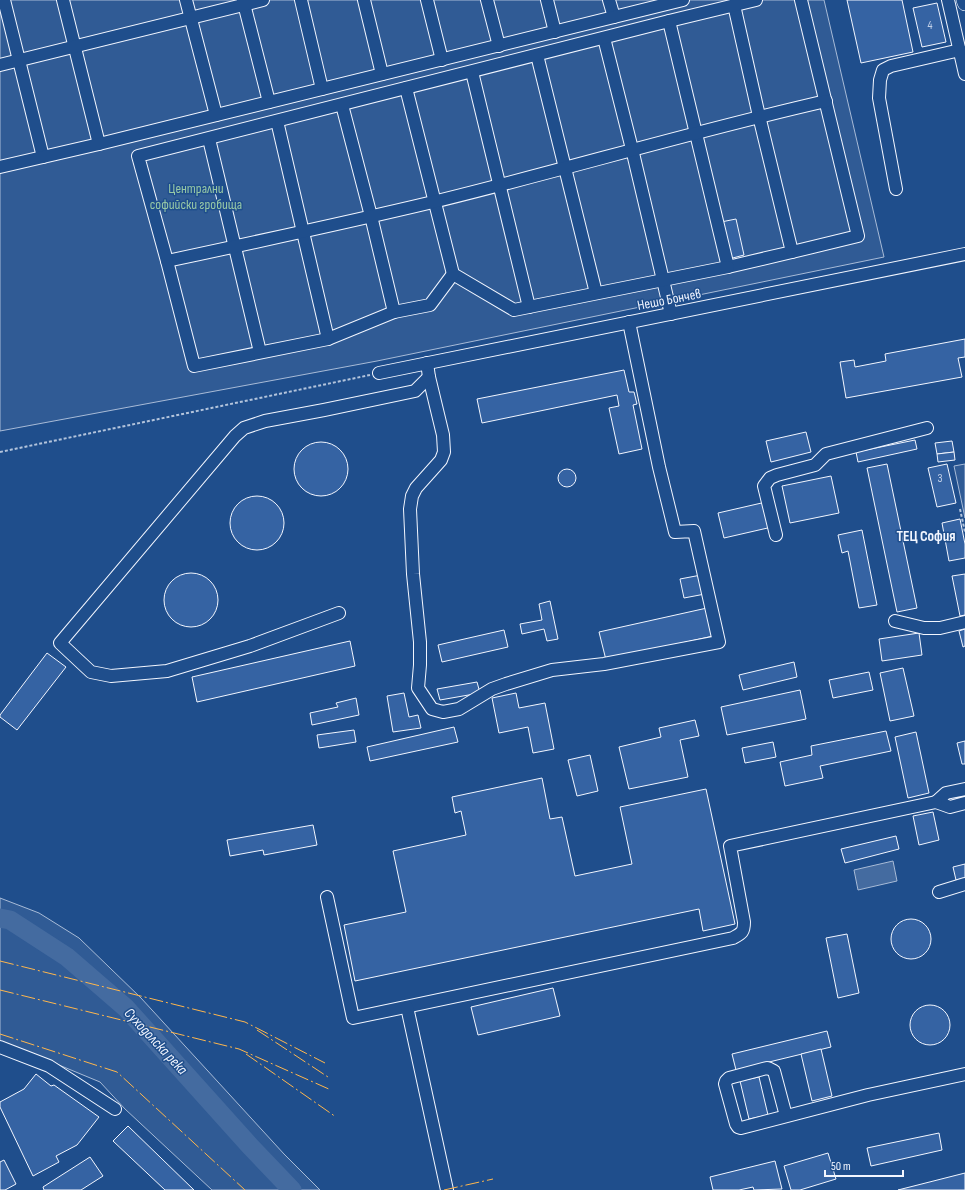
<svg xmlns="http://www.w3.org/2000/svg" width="965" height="1190" font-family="'Sofia Sans Condensed',sans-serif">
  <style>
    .built { fill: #305b95; stroke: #a8bbd7 }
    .water { fill: #446ba0; stroke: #a8bbd7 }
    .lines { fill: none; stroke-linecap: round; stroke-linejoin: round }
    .river { stroke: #446ba0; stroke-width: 19 }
    .building { fill: #3563a3; stroke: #f2f6ff }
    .minor-casing { stroke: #f2f6ff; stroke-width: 14 }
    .major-casing { stroke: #f2f6ff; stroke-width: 16 }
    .path { stroke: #b3c4dc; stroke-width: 2; stroke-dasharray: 3 2; stroke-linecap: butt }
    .minor { stroke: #1f4e8c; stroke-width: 12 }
    .major { stroke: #1f4e8c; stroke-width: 15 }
    .power { stroke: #ffb74d; stroke-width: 1; stroke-dasharray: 14 3 2 3; stroke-linecap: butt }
    .labels { text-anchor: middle; stroke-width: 3; stroke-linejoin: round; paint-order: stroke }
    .number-label { font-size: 12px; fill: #c3d1e8 }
    .park-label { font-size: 14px; fill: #97c8a6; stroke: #1f4e8c }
    .street-label { font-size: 14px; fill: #f2f6ff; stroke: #1f4e8c }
    .neighbourhood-label { font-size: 15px; font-weight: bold; fill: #f2f6ff; stroke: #1f4e8c }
    .water-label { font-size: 15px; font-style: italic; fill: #f2f6ff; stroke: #1f4e8c }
  </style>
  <rect width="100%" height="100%" fill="#1f4e8c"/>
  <g class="built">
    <polygon points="0,0 824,0 884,257 377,361 0,431"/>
    <polygon points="965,464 965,518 954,466"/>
    <polygon points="0,898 39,913 79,938 141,998 284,1154 320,1190 212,1190 125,1109 100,1082 42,1058 0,1042"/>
  </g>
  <polygon class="water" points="893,861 897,881 858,890 854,870"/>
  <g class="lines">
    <polyline class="river" points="0,918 10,920 67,957 126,1008 249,1145 292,1190"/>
  </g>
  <g class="building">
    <polygon points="847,0 902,0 913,52 861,63"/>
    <polygon points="937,3 946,42 922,47 913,8"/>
    <polygon points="736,219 744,255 729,259 721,222"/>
    <polygon points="965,339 965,357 958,358 962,377 846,398 840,362 854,360 855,367 886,361 885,354"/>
    <polygon points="624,370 629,392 634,392 637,404 633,405 642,449 619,454 609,408 619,406 617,395 482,423 477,399"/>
    <polygon points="806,432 811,452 771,462 766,441"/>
    <polygon points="915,440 917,449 858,462 856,452"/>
    <polygon points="952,441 954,452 937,454 935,443"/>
    <circle cx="321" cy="469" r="27"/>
    <polygon points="954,452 955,460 938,462 937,454"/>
    <polygon points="887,464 917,608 897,612 867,468"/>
    <polygon points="947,464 956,503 937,507 928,468"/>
    <circle cx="567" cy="478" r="9"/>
    <polygon points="831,476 839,513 790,523 782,486"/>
    <circle cx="257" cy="523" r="27"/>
    <polygon points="766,502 772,527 724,538 718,513"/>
    <polygon points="960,519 965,544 965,558 949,561 942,523"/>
    <polygon points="862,530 877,605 859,608 848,551 842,553 838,535"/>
    <circle cx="191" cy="600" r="27"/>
    <polygon points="965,574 965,615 960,616 952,576"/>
    <polygon points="701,575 705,594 684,598 680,579"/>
    <polygon points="550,601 558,639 547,641 544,629 522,634 520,624 542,620 539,604"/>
    <polygon points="707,608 713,636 606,660 599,632"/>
    <polygon points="965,629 965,646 963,647 959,631"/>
    <polygon points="504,630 508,647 442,662 438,645"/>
    <polygon points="919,633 922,655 882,661 879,639"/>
    <polygon points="350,641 355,666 197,702 192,677"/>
    <polygon points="47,653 66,667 17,730 0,717 0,715"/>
    <polygon points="794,662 797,677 743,690 739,675"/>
    <polygon points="903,668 914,716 890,721 880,673"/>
    <polygon points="869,672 873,690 833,698 829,680"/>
    <polygon points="477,682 480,693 440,700 437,689"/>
    <polygon points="800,690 806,719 727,735 721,707"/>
    <polygon points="404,693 409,717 418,715 421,728 393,732 387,696"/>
    <polygon points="516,693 519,708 545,703 554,749 533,753 528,727 499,733 492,698"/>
    <polygon points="356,698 359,715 312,725 310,713 338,707 336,703"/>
    <polygon points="695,720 699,736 680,740 688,777 629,789 619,747 661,737 659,728"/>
    <polygon points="454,727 458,742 370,761 367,747"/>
    <polygon points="354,730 356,742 319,748 317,735"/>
    <polygon points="886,731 891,751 820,766 823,778 785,786 780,762 812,755 811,746"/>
    <polygon points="916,732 929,793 908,798 895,737"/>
    <polygon points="965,741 965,764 962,764 957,743"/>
    <polygon points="773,742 776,757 745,763 742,748"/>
    <polygon points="590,755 598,791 577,796 568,760"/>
    <polygon points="542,778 550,819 562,817 575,876 632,864 620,807 706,789 735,924 703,931 699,909 355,981 344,925 406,912 393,851 466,835 461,811 455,813 452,797"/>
    <polygon points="933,812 939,840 919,845 913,816"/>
    <polygon points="313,825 317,845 264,855 263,850 230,856 227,840"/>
    <polygon points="896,836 899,849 845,863 841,849"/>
    <polygon points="965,864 965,878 956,880 953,867"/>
    <circle cx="911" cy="939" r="20"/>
    <polygon points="847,934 859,993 838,998 826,938"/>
    <polygon points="553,988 560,1016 478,1035 471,1007"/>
    <circle cx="930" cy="1025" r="20"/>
    <polygon points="827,1031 831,1047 736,1070 732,1054"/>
    <polygon points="821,1049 832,1096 812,1101 801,1054"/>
    <polygon points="36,1074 51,1086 54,1085 99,1117 77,1145 56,1156 59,1162 33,1176 0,1107 0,1102 24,1089"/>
    <polygon points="759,1077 768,1115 749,1119 740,1081"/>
    <polygon points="128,1126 194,1190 165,1190 113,1141"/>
    <polygon points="939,1133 942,1150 871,1166 867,1148"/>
    <polygon points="828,1153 836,1179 800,1190 791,1190 784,1166"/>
    <polygon points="90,1157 103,1176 81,1190 44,1190 43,1187"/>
    <polygon points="4,1160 16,1184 5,1190 0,1190 0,1162"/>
    <polygon points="775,1161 782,1189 754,1190 753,1187 739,1190 713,1190 710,1177"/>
    <polygon points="965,1173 965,1190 898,1190"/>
  </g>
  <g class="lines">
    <defs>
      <g id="minor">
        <polyline points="4,0 43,157"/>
        <polyline points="63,0 99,144"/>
        <polyline points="186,0 216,115"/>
        <polyline points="243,0 269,102"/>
        <polyline points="301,0 322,89"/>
        <polyline points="364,0 382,74"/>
        <polyline points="427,0 442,60"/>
        <polyline points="487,0 499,46"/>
        <polyline points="547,0 555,32"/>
        <polyline points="609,0 614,17"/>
        <polyline points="948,0 965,74"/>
        <polyline points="669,21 728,267 792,252 759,116 734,5"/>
        <polyline points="604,38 632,149 671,314"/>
        <polyline points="537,55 596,293"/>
        <polyline points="0,65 263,0"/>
        <polyline points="472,72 529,307"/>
        <polyline points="406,88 453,274 514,310 728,267"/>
        <polyline points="342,105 371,216 394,312"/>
        <polyline points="277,121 328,339"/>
        <polyline points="209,139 260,352"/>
        <polyline points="0,167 99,144 683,0"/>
        <polyline points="896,189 879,98 880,80 883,70 891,66 960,50"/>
        <polyline points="792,252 858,236 801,0"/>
        <path d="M167 261C256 242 345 223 433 202 564 170 694 131 826 101"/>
        <polyline points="453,274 430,305 394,312 328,339 194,366 167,261 138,156 669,21 756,0"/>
        <polyline points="427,363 429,377 443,435 444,452 441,460 416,488 412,496 410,509 413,574 420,642 420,665 418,688 432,709 443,712 459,709 492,689 506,684 552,670 604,664 719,642 694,531 675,532 659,467 629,322"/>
        <polyline points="379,373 965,254"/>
        <polyline points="776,535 764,486 770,478 777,475 815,465 826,454 927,428"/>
        <polyline points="339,613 250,646 167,671 111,676 91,672 60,643 235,436 244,428 265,421 324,410 415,391 429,377"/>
        <polyline points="895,621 924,628 940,628 965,622"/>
        <polyline points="965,789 946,793 936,802 950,807 965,803"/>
        <polyline points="939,892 965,884"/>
        <path d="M327 897 353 1018 733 938C742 933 744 932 744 922L730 846 936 802"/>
        <polyline points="407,1007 447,1190"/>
        <polyline points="0,1047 49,1066 115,1109"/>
        <polyline points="786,1116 774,1071 770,1069 767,1068 729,1078 726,1081 725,1084 736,1124 738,1127 741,1128 868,1095 965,1074"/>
      </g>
      <polyline id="major" points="964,0 965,3"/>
    </defs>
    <use href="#minor" class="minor-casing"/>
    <use href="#major" class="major-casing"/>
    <g class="path">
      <polyline points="0,452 370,375"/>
      <polyline points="960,509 965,532"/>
    </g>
    <use href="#minor" class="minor"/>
    <use href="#major" class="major"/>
    <g class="power">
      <polyline points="0,961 245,1022 325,1063"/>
      <polyline points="0,990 239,1049 331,1090"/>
      <polyline points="257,1030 328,1077"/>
      <polyline points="0,1034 117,1072 245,1190"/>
      <polyline points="246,1054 336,1117"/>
      <polyline points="444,1190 493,1179"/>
    </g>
  </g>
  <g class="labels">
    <g class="number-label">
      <text x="930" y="29">4</text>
      <text x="940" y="482">3</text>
    </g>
    <g class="park-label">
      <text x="196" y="193">Централни<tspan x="196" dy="16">софийски гробища</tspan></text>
    </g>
    <g class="street-label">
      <text transform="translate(669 299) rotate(-11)" y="5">Нешо Бончев</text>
    </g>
    <g class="neighbourhood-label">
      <text x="926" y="541">ТЕЦ София</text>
    </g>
    <g class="water-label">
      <text transform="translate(156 1041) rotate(47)" y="5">Суходолска река</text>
    </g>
  </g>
  <path d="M825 1170v6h78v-6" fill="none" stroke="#f2f6ff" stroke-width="2"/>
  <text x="831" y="1170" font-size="12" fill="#f2f6ff" stroke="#1f4e8c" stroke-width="3" paint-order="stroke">50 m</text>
</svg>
